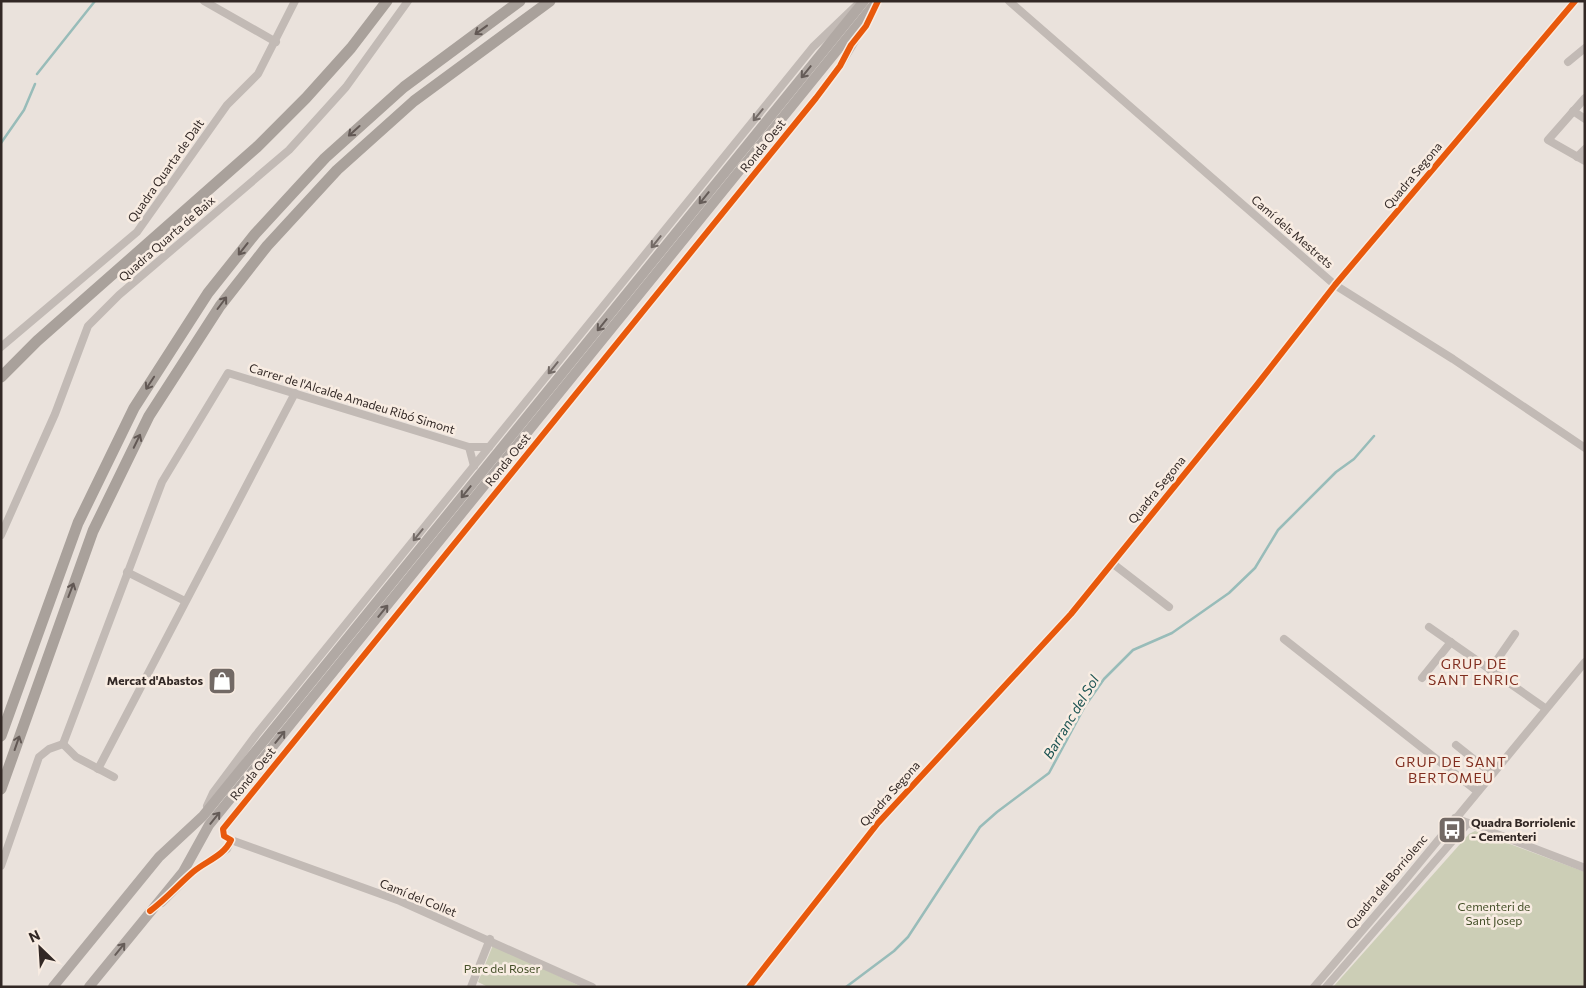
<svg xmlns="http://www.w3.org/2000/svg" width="1586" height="988" font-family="Commissioner,sans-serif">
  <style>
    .green { fill: #ccceb6 }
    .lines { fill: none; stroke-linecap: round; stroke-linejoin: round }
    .stream { stroke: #98bcb9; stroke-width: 2.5 }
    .minor { stroke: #c2bab5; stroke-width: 8 }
    .major { stroke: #b1a9a4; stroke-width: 10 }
    .highway { stroke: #a9a19b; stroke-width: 11 }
    .cycleway-casing { stroke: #f8ece2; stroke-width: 9 }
    .cycleway { stroke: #e8590c; stroke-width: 6 }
    .oneway { stroke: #625854 }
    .oneway2 { stroke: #655c58 }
    .oneway3 { stroke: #736a66 }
    .labels { text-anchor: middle; stroke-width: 5; stroke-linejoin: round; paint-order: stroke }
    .street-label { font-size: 12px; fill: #322825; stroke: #f8ece2 }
    .poi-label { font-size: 12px; font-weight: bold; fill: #322825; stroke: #f8ece2; text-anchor: end }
    .park-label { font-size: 12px; fill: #455029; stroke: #f8ece2 }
    .neighbourhood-label { font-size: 14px; letter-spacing: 1px; fill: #802e1f; stroke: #f8ece2 }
    .water-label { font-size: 14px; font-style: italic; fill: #1b5352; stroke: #f8ece2 }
  </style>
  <rect width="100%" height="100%" fill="#eae2dc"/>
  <g class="green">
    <polygon points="1475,831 1585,872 1585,987 1333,987 1469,834"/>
    <polygon points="493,945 582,987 488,987 478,982"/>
  </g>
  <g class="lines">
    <g class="stream">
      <polyline points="37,74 95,1"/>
      <polyline points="1,143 24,110 35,84"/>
      <polyline points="846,987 894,951 908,937 980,827 997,812 1049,773 1085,706 1104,679 1133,650 1172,633 1229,593 1255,568 1278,530 1336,472 1354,459 1374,436"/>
    </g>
    <g class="minor">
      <polyline points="204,1 276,42"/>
      <polyline points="1009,1 1335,285 1453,359 1585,448"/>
      <polyline points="1568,62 1585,48"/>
      <polyline points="1585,98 1548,140 1585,161"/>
      <polyline points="1573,111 1585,119"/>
      <polyline points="1577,157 1585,149"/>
      <polyline points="1,347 137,232 227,105 258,74 295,1"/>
      <polyline points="469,447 474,466"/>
      <polyline points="1,535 55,414 88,326 119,295 289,150 346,87 408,1"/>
      <polyline points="1112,563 1169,607"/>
      <polyline points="127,572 185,601"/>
      <polyline points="1429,627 1545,708"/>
      <polyline points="1284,639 1477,791"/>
      <polyline points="1490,670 1515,634"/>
      <polyline points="1422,678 1451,642"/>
      <polyline points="63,744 162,482 228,373 469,447 489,447"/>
      <polyline points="63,744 76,757 114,777"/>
      <polyline points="1456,745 1491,773"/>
      <polyline points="98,769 295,393"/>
      <polyline points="207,806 213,793 256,735 813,47 859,3"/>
      <polyline points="1455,818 1585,868"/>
      <polyline points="231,840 400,901 592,987"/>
      <polyline points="1,866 39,757 49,749 63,744"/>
      <polyline points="162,903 194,871 227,849 231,840 224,836 223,829 816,98 840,66 873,11"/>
      <polyline points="471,987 490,939"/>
      <polyline points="749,987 878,823 1071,614 1256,386 1335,285 1575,1"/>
      <polyline points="1314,987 1402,884 1585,662"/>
      <polyline points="1326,987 1468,823"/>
    </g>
    <g class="major">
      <polyline points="53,987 159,857 203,816 864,1"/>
      <polyline points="89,987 183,872 209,825 877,1"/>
    </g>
    <g class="highway">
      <polyline points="1,377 37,341 257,147 306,98 351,48 387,1"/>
      <polyline points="1,736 78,523 134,408 208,293 255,234 325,158 404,87 520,1"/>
      <polyline points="1,789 93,531 149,416 220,306 267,246 337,170 414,101 550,1"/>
    </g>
    <defs>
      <g id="cycleway">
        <path d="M150 911C166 899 178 885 193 872 206 861 224 856 231 840L224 836 223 829 816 98 840 66 851 45 866 26 878 1"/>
        <polyline points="749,987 878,823 1071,614 1256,386 1335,285 1575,1"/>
      </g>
    </defs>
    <use href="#cycleway" class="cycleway-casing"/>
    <use href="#cycleway" class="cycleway"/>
  </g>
  <defs><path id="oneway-shaft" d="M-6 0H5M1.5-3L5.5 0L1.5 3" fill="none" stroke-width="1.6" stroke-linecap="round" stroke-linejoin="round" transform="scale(1.25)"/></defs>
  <g class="oneway">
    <use href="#oneway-shaft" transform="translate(481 30) rotate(144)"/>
    <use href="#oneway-shaft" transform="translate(354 131) rotate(138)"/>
    <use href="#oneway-shaft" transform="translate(243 249) rotate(128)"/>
    <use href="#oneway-shaft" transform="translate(222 303) rotate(-53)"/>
    <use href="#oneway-shaft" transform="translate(150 383) rotate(123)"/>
    <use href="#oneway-shaft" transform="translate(137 441) rotate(-64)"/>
    <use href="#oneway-shaft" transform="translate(71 590) rotate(-69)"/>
    <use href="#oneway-shaft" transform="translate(17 743) rotate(-71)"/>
  </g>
  <g class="oneway2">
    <use href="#oneway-shaft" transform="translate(806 72) rotate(129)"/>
    <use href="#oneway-shaft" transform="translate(704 198) rotate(129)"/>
    <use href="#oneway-shaft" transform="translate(602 325) rotate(129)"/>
    <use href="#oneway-shaft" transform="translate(466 492) rotate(129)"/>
    <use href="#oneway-shaft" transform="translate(383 611) rotate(-51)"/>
    <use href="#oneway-shaft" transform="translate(280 737) rotate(-51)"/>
    <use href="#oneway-shaft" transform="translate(215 818) rotate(-51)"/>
    <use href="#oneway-shaft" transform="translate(120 949) rotate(-51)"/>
  </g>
  <g class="oneway3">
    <use href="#oneway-shaft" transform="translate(758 115) rotate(129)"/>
    <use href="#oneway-shaft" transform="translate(656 242) rotate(129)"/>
    <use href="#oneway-shaft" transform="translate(553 368) rotate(129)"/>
    <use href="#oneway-shaft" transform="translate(418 535) rotate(129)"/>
  </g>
  <defs>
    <symbol id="shop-square" viewBox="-11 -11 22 22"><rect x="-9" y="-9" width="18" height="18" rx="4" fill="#726965" stroke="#f8ece2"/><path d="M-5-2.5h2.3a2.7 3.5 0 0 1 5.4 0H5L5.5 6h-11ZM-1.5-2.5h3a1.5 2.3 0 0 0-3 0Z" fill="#fff"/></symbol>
    <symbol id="bus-square" viewBox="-11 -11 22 22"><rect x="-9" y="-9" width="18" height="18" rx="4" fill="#726965" stroke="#f8ece2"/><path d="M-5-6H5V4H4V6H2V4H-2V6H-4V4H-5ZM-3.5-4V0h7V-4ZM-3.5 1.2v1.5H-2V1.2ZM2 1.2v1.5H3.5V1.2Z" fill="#fff"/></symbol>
  </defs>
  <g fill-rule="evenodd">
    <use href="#shop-square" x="206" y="665" width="32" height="32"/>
    <use href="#bus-square" x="1436" y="814" width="32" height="32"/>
  </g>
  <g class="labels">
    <g class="street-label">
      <text transform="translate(763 146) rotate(-51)" y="4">Ronda Oest</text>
      <text transform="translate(166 171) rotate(-55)" y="4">Quadra Quarta de Dalt</text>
      <text transform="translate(1413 176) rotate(-50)" y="4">Quadra Segona</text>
      <text transform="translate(1292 232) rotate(41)" y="4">Camí dels Mestrets</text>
      <text transform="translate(167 239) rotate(-41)" y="4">Quadra Quarta de Baix</text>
      <text transform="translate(352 399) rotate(17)" y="4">Carrer de l'Alcalde Amadeu Ribó Simont</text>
      <text transform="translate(508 460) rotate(-51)" y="4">Ronda Oest</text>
      <text transform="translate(1157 490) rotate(-51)" y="4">Quadra Segona</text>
      <text transform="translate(253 774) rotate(-51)" y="4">Ronda Oest</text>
      <text transform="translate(890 794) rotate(-48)" y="4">Quadra Segona</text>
      <text transform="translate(1387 882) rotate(-50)" y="4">Quadra del Borriolenc</text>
      <text transform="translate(418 898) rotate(22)" y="4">Camí del Collet</text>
    </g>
    <g class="poi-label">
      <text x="203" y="685">Mercat d'Abastos</text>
      <text x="1471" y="827" text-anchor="start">Quadra Borriolenic<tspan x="1471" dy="14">- Cementeri</tspan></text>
    </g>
    <g class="park-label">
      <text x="1494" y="911">Cementeri de<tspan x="1494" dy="14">Sant Josep</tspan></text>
      <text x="502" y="973">Parc del Roser</text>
    </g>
    <g class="neighbourhood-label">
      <text x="1474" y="669">GRUP DE<tspan x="1474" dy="16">SANT ENRIC</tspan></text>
      <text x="1451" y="767">GRUP DE SANT<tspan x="1451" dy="16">BERTOMEU</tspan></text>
    </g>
    <g class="water-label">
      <text transform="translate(1071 717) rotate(-59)" y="5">Barranc del Sol</text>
    </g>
  </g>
  <rect width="1586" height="988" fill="none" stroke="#322825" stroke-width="5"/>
  <g transform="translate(40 948) rotate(335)" stroke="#f8ece2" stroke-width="4" paint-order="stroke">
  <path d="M0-4L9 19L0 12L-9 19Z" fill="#322825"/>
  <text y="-8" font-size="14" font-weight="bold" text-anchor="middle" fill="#322825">N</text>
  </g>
</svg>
